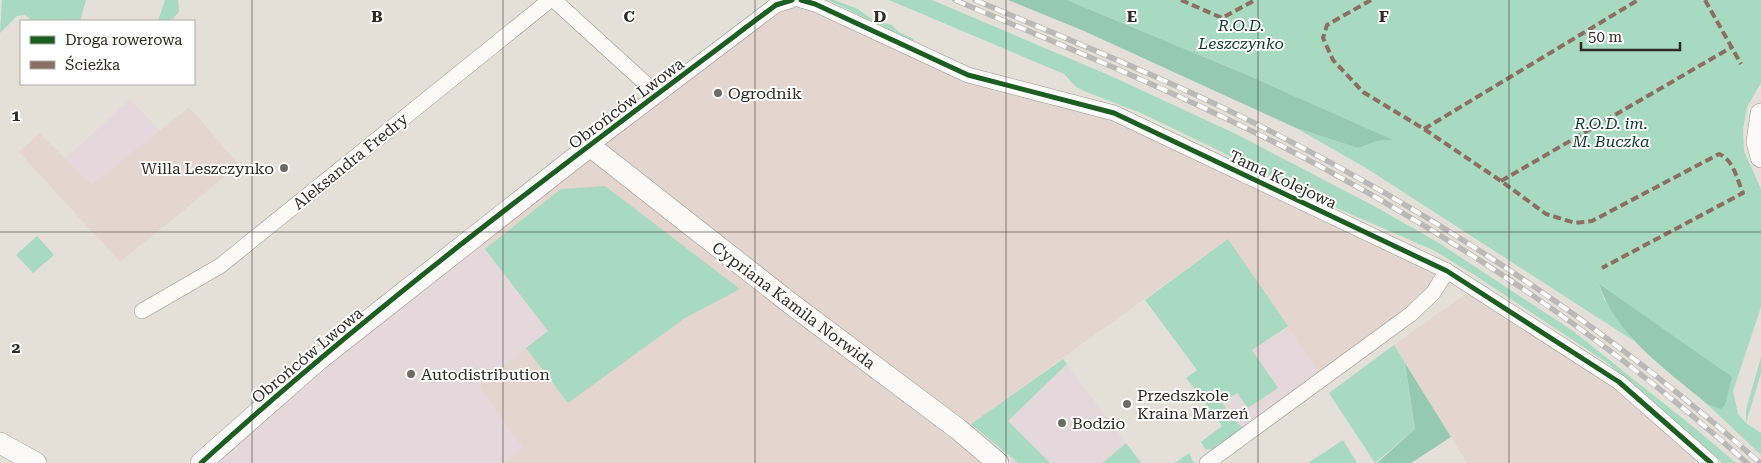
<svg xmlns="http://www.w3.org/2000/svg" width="1761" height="463" font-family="'Roboto Serif',serif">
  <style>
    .commercial { fill: #e5d8dc }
    .industrial { fill: #e4d5cf }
    .green { fill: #a7dac0 }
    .forest { fill: #95c9b0 }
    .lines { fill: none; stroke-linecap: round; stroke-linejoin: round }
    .street-casing { stroke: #98958f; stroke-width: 16 }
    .secondary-casing { stroke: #98958f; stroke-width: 22 }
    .street { stroke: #fbfaf9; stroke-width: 15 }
    .secondary { stroke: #fbfaf9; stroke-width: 21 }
    .rail-casing { stroke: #bab9b7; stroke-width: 5.5 }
    .rail { stroke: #fff; stroke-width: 4; stroke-dasharray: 11; stroke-linecap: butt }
    .quiet { stroke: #8d6e63; stroke-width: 4; stroke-dasharray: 8 4; stroke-linecap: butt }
    .cycleway-casing { stroke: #fff; stroke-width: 8 }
    .cycleway { stroke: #1b5e20; stroke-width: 5 }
    .grid { fill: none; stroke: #2f2c26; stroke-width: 1; stroke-opacity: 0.55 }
    .poi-dot { fill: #6e6b64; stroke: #fff; stroke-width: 2 }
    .labels { text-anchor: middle; stroke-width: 4; stroke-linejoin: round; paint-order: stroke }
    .park-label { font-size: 16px; font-style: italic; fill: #0f3a2a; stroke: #fff }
    .poi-label { font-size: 16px; fill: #2f2c26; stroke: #fff; text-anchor: start }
    .street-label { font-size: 16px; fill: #2f2c26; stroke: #fff }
    .grid-label { font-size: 16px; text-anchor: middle; font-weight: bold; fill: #2f2c26; stroke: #fff; stroke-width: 4; stroke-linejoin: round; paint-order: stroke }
  </style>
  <rect width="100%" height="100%" fill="#e4e0d8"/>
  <g class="commercial">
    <polygon points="130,99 160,131 92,185 65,159"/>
    <polygon points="475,236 548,331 478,385 524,448 502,463 200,463"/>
    <polygon points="1228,239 1322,378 1245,435 1145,300"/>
    <polygon points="1063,359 1126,443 1139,463 998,463 958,429 971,424"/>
  </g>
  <g class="industrial">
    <polygon points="792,0 968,75 1090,106 1447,271 1433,293 1322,378 1228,239 971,424 958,429 998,463 502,463 523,448 478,385 548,331 475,236"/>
    <polygon points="189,107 239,165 120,262 19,152 39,133 92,185"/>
    <polygon points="1475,287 1619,382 1711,463 1467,463 1394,345"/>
  </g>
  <g class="green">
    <polygon points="2,0 86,0 80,21 33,21 25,15 17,16 0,33"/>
    <polygon points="165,0 178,0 179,12 171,21 158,21"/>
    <polygon points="828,0 834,0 858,9 873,20 892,25 899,32 914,39 913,41"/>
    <polygon points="889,0 932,0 1111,76 1238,135 1374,206 1439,243 1573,331 1696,429 1736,463 1722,463 1609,364 1476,276 1435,251 1337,208 1141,113 1084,91 1076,87 1064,74"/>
    <polygon points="1067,0 1761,0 1761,83 1747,107 1743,130 1744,151 1761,189 1761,307 1733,391 1738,414 1746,423 1746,410 1761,357 1761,373 1746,423 1761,433 1761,455 1707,404 1721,408 1725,405 1731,377 1599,285 1604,299 1634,341 1366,168 1296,128 1358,148 1377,141 1392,140 1245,74"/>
    <polygon points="605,186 740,289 685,318 568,403 526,348 548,331 485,249 561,189"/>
    <polygon points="37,236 54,255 33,273 16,255"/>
    <path d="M1228 239 1288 326 1252 350 1278 388 1248 408 1237 393 1222 403 1238 424 1244 428C1233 437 1220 452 1205 449L1201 442 1222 426 1186 378 1197 370 1145 300Z"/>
    <polygon points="1394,345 1405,363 1415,429 1375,463 1329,393"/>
    <polygon points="1063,359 1067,364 1008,421 1050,463 1018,463 971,424"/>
    <polygon points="1343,440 1357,463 1308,463"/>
    <polygon points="1126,443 1141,463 1103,463"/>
    <polygon points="1189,453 1194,463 1175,463"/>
  </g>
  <g class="forest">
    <polygon points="1008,0 1067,0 1245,74 1393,140 1377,141 1358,148 1296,128 1084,31"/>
    <path d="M1599 284 1732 377 1725 405 1721 409 1707 404C1667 370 1616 336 1599 284Z"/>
    <polygon points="1405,363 1451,437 1411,463 1377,463 1415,429"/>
  </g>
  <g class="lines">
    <defs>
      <g id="street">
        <polyline points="554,0 657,94"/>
        <polyline points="801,0 815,4 968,75 1114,113 1447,271 1619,382 1711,463"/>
        <polyline points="590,146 776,5 792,0"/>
        <polyline points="142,311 220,266 550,0"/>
        <polyline points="1207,463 1411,314 1433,293 1447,271"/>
      </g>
      <g id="secondary">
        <polyline points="1761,114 1757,142 1761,157"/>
        <polyline points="0,443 36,463"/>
        <polyline points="201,463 318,360 590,146 790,303 958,429 998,463"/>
      </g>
    </defs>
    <use href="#street" class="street-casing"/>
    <use href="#secondary" class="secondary-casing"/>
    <use href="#street" class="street"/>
    <use href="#secondary" class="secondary"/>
    <defs>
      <g id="rail">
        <path d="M955 0C1061 45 1169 89 1272 141 1442 228 1605 336 1747 463"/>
        <path d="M975 0C1074 42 1174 82 1270 131 1446 220 1613 332 1760 463"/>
      </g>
    </defs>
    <use href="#rail" class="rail-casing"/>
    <use href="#rail" class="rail"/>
    <g class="quiet">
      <polyline points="1181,0 1222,18 1255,0"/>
      <path d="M1371 0 1327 25 1323 38 1333 60 1363 92 1424 129 1501 181 1546 214 1575 223 1592 221 1719 154C1734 160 1737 180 1743 193L1602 268"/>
      <polyline points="1705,0 1741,64"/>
      <polyline points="1424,129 1638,0"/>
      <polyline points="1501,181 1732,47"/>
    </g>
    <defs>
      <g id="cycleway">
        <polyline points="801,0 815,4 968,75 1114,113 1447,271 1619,382 1711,463"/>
        <path d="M201 463C382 298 580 152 776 5L792 0"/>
      </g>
    </defs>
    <use href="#cycleway" class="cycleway-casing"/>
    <use href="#cycleway" class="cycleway"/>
  </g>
  <path class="grid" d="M252 0V463M503 0V463M755 0V463M1006 0V463M1258 0V463M1509 0V463M0 232H1761"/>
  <g class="poi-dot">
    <circle cx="718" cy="93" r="5"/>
    <circle cx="284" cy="168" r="5"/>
    <circle cx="411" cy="374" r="5"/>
    <circle cx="1127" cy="404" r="5"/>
    <circle cx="1062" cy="423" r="5"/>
  </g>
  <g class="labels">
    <g class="park-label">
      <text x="1241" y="31">R.O.D.<tspan x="1241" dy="18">Leszczynko</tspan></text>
      <text x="1611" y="129">R.O.D. im.<tspan x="1611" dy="18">M. Buczka</tspan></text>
    </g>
    <g class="poi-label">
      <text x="728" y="99">Ogrodnik</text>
      <text x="274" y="174" text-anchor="end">Willa Leszczynko</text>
      <text x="421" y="380">Autodistribution</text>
      <text x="1137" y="401">Przedszkole<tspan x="1137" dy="18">Kraina Marzeń</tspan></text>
      <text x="1072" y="429">Bodzio</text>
    </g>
    <g class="street-label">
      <text transform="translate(626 103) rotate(-37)" y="6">Obrońców Lwowa</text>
      <text transform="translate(350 161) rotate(-39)" y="6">Aleksandra Fredry</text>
      <text transform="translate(1283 179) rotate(25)" y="6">Tama Kolejowa</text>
      <text transform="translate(794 305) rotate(37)" y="6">Cypriana Kamila Norwida</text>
      <text transform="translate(307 355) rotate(-40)" y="6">Obrońców Lwowa</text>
    </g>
  </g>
  <g class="grid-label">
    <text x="377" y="22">B</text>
    <text x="629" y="22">C</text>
    <text x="880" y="22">D</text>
    <text x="1132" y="22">E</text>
    <text x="1384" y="22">F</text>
    <text x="16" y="121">1</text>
    <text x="16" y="353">2</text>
  </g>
  <rect x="20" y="20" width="175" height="65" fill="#ffffff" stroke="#acaba8"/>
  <rect x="30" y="36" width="25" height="8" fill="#1b5e20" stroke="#acaba8"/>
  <text x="65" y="45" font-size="15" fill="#2f2c26">Droga rowerowa</text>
  <rect x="30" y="61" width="25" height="8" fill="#8d6e63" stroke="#acaba8"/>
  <text x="65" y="70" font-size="15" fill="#2f2c26">Ścieżka</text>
  <path d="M1581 42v8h99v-8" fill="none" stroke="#2f2c26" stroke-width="2.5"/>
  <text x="1588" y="42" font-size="15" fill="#2f2c26" stroke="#ffffff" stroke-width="4" paint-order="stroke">50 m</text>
</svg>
